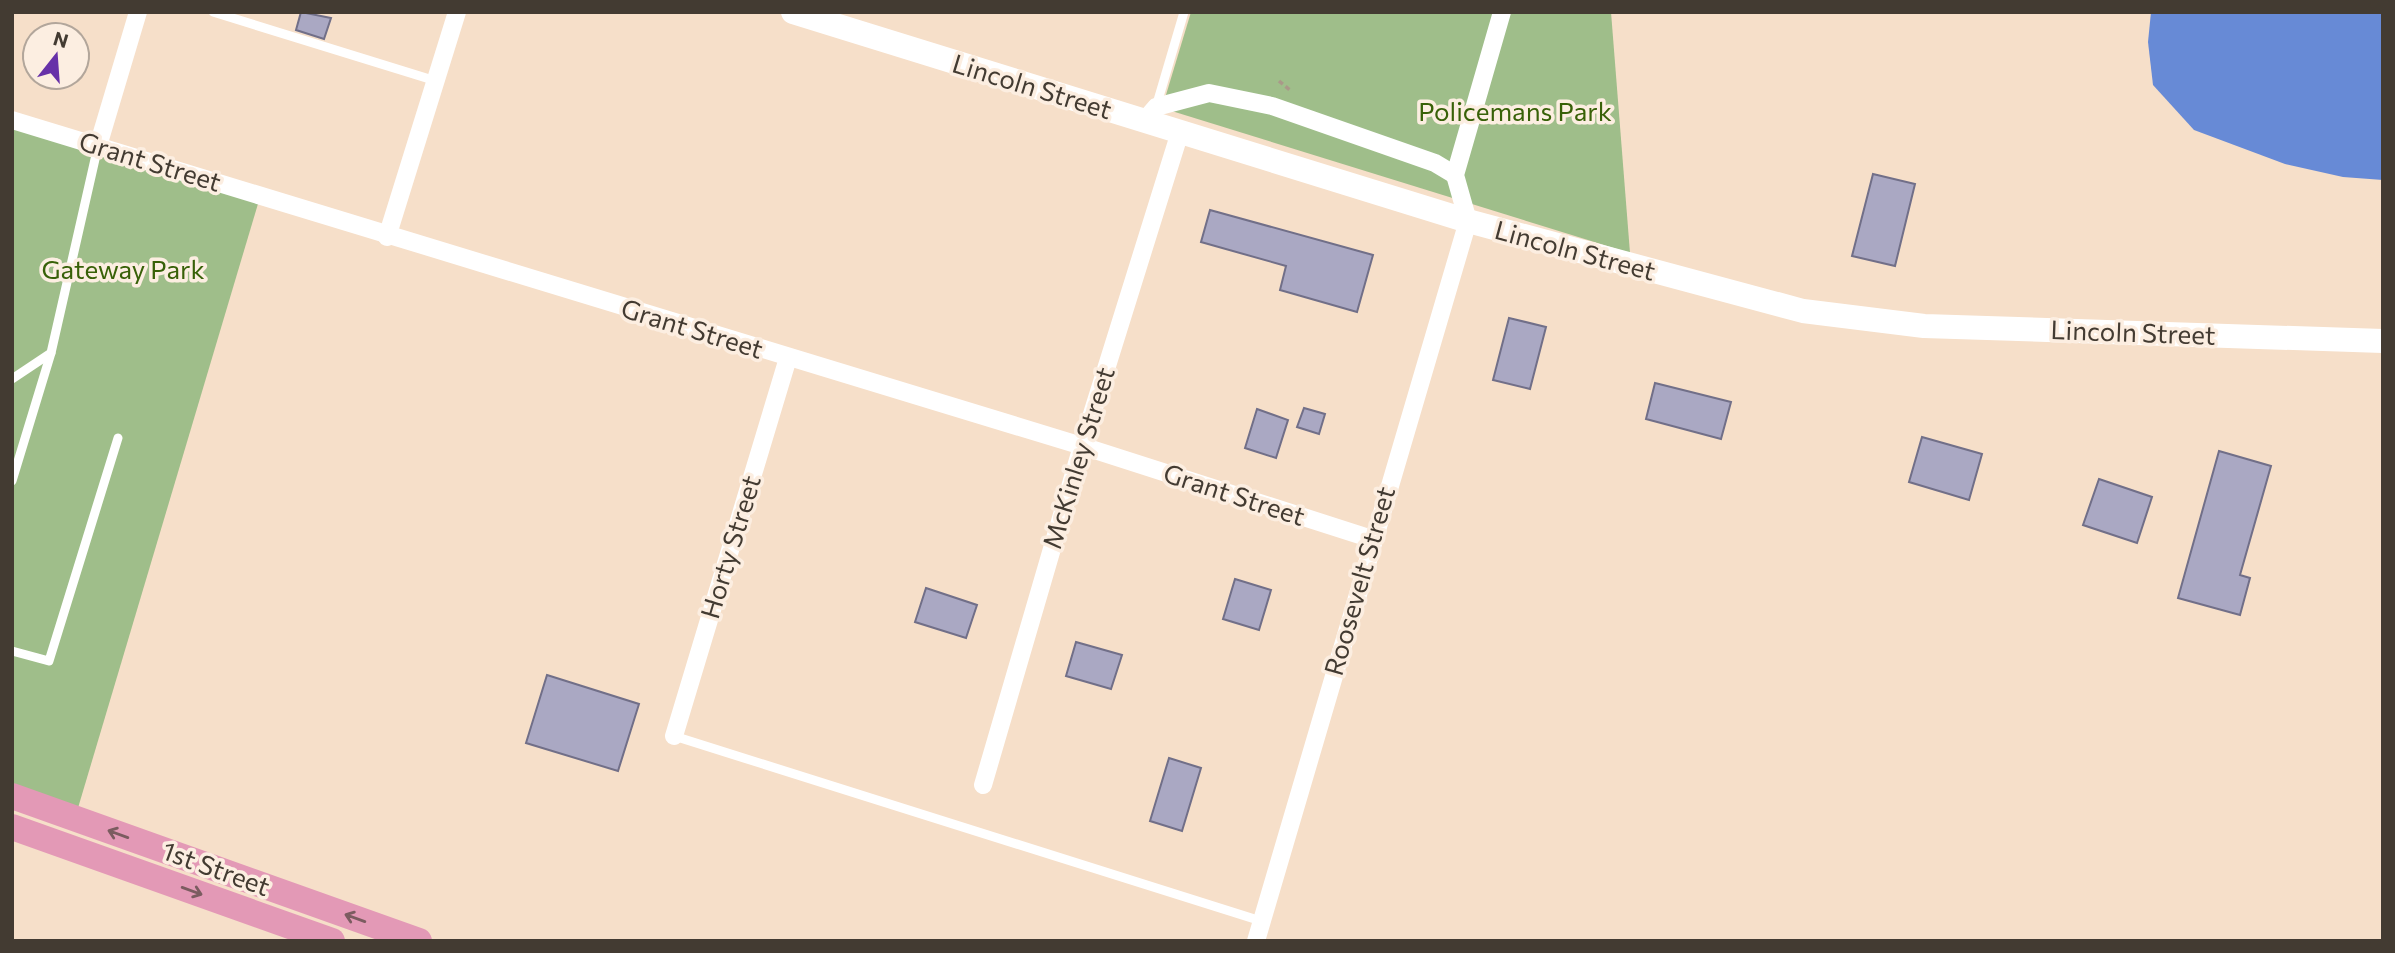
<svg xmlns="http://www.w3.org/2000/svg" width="2395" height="953" font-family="Commissioner,sans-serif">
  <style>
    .green { fill: #9fbe8a }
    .water { fill: #678ad6 }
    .building { fill: #aaa8c3; stroke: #716f88; stroke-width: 2 }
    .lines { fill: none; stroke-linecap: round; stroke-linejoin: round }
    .path { stroke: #aa9989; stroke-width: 3.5; stroke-dasharray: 5 3.5; stroke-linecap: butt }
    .service { stroke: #fff; stroke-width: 9 }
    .minor { stroke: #fff; stroke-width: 18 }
    .secondary { stroke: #fff; stroke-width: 24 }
    .primary { stroke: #e399b6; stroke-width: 26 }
    .oneway { stroke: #7b5c60 }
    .labels { text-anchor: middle; stroke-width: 7; stroke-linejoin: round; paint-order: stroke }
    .street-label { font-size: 26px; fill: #433b32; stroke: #fceee1 }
    .park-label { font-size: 26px; fill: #386108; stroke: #fceee1 }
  </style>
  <rect width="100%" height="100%" fill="#f6dfc9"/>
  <g class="green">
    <polygon points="1191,12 1611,12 1630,253 1162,108"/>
    <polygon points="12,120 260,197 75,818 12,794"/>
  </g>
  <polygon class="water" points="2151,12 2383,12 2383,180 2343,177 2285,164 2194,130 2153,85 2148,42"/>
  <g class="building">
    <polygon points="301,12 331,18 324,39 296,30"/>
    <polygon points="1873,174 1915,184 1895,266 1852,256"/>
    <polygon points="1210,210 1373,255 1357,312 1280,290 1286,266 1201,242"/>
    <polygon points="1509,318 1546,327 1530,389 1493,380"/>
    <polygon points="1655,383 1731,402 1721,439 1646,419"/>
    <polygon points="1304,408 1325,414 1319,434 1297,427"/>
    <polygon points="1257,409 1288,420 1276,458 1245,448"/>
    <polygon points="1922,437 1982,454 1969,500 1909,482"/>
    <polygon points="2219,451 2271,466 2240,575 2250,578 2240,615 2178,598"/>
    <polygon points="2099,479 2152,497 2137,543 2083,525"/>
    <polygon points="1235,579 1271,590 1259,630 1223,619"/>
    <polygon points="926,588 977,605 966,638 915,622"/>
    <polygon points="1076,642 1122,655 1111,689 1066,676"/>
    <polygon points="547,675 639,704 618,771 526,743"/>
    <polygon points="1169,758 1201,768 1182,831 1150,821"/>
  </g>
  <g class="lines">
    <polyline class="path" points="1279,81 1291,91"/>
    <g class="service">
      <polyline points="213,12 436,81"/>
      <polyline points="1156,107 1184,12"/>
      <polyline points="12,379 51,353 98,146"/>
      <polyline points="12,481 51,353"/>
      <polyline points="12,651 49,661 118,438"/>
      <polyline points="674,736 1261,921"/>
    </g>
    <g class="minor">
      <polyline points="12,120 1082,446 1372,539"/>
      <polyline points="1144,121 1156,107 1209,93 1272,106 1435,163 1455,175"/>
      <polyline points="98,146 138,12"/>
      <polyline points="387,237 457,12"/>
      <polyline points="674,736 788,358"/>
      <polyline points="983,785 1082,446 1180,132"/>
      <polyline points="1256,941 1468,221 1455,175 1502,12"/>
    </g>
    <polyline class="secondary" points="793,12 1468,221 1803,311 1924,326 2383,341"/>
    <g class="primary">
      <polyline points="12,796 419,941"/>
      <polyline points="12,827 332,941"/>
    </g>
  </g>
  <defs><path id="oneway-shaft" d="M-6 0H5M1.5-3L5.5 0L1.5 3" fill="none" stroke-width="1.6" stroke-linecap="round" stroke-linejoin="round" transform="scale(1.75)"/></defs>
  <g class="oneway">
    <use href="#oneway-shaft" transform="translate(118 834) rotate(-160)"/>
    <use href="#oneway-shaft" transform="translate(192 891) rotate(20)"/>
    <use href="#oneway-shaft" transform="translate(355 918) rotate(-160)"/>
  </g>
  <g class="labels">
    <g class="street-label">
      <text transform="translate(1032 87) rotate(17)" y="9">Lincoln Street</text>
      <text transform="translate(150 162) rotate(17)" y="9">Grant Street</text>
      <text transform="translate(1575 251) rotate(15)" y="9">Lincoln Street</text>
      <text transform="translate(692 329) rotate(17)" y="9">Grant Street</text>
      <text transform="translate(2133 333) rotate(2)" y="9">Lincoln Street</text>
      <text transform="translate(1079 458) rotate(-73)" y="9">McKinley Street</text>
      <text transform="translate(1234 495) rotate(18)" y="9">Grant Street</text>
      <text transform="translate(731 547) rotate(-73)" y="9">Horty Street</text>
      <text transform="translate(1360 581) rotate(-74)" y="9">Roosevelt Street</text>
      <text transform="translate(216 869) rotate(20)" y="9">1st Street</text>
    </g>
    <g class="park-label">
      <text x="1515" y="121">Policemans Park</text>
      <text x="123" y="279">Gateway Park</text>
    </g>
  </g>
  <rect width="2395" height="953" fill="none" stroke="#433b32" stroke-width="28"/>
  <g transform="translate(56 56) rotate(17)"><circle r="33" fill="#fceee1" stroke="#b2a69b" stroke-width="2"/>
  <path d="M0-5L12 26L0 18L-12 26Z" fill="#6731a8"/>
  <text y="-10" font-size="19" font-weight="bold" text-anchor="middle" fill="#433b32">N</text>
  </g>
</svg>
